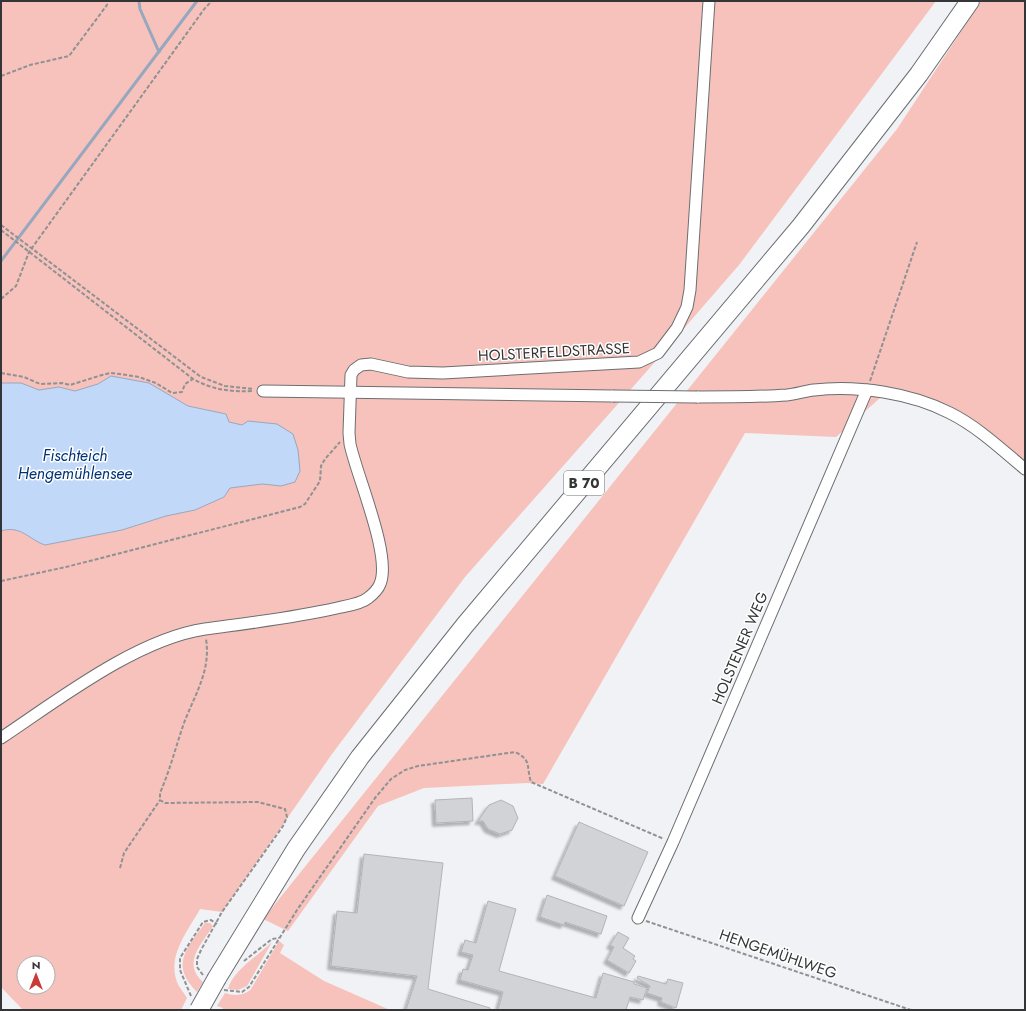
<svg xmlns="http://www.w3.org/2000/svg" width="1026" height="1011" font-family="Jost,sans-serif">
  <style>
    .green { fill: #f7c2bb; fill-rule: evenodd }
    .water { fill: #c2d8f8; stroke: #97a7be }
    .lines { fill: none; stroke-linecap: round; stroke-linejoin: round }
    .stream { stroke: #97a7be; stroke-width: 3 }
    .building { fill: #d1d3d6; stroke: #b2b4b7; filter: url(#shadow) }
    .street-casing { stroke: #6c6e71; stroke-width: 13 }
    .primary-casing { stroke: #6c6e71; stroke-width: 20 }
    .path { stroke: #8f9193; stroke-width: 2; stroke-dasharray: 4 2; stroke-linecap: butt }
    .street { stroke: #fff; stroke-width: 11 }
    .primary { stroke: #fff; stroke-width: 18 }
    .street-bridge-casing { stroke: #6c6e71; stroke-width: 13; stroke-linecap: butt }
    .primary-bridge-casing { stroke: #6c6e71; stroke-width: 20; stroke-linecap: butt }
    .street-bridge { stroke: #fff; stroke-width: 11 }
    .primary-bridge { stroke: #fff; stroke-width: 18 }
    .labels { text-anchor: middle; stroke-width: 3; stroke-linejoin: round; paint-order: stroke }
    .shield { fill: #fff; stroke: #717272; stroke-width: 1 }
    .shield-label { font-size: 14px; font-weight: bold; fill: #343536 }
    .street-label { font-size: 15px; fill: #343536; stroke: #fff }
    .water-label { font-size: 16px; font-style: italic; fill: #003376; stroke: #fff }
  </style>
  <defs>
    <filter id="shadow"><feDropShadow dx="-3.5" dy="3.5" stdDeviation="1" flood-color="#0004"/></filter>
  </defs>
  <rect width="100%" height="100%" fill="#f0f2f5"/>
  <g class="green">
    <path d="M1 1H936L739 265 647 371 465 577 332 754 222 912 200 909C188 931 167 955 177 982 179 987 184 993 187 998L181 1010H23L1 987V531C21 525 28 539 45 545L122 530 166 516 195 510 224 497 230 488 262 484 281 486 242 425 229 422 226 414 188 406 149 383 111 376 98 384 75 391 59 387 39 390 21 383H1ZM24 963H48V987H24Z"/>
    <polygon points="981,1 1025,1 1025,467 969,422 888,391 836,437 745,433 543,784 527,783 424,788 378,806 288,931 263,919 897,129"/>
    <path d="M205 923H210L213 926C201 945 182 963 203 982L197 992C170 965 186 949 205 923Z"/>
    <path d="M279 941 284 945 280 953 324 981 390 1010H222L223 1008 217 1006 225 993C234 996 244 996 251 989Z"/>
    <path d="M272 942 247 986 238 990 228 989C233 970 258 956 272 942Z"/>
  </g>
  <path class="water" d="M111 376 149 383 188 406 226 414 229 422 242 425 248 421 277 424 293 434 298 450 300 471 295 482 281 486 262 484 230 488 224 497 195 510 166 516 122 530 45 545C28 539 21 525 1 531V383H21L39 390 59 387 75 391 98 384Z"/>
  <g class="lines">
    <g class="stream">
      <polyline points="139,1 140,9 159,52"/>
      <polyline points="1,261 197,1"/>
    </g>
  </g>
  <g class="building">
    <polygon points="472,798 473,821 436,823 435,800"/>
    <polygon points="501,800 513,806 518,818 512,830 500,834 488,829 483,821 478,821 489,805"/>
    <polygon points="579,822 648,852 624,906 555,876"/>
    <polygon points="364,854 443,863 428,989 490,1008 490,1010 406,1010 417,976 331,966 337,911 357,913"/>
    <polygon points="547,895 607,916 601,934 565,922 564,925 540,917"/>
    <polygon points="488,901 516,909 499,971 596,998 603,973 634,982 634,984 647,988 643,1000 630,997 626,1010 498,1010 503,992 460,980 463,969 468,970 473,955 461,952 465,940 476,943"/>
    <polygon points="618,932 629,938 623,948 635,956 633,959 636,961 629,973 607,960 614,947 610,945"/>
    <polygon points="638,976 666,984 668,979 683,983 676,1008 661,1002 662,998 647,993 650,986 637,978"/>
  </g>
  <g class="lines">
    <defs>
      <g id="street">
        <polyline points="263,391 613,396"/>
        <path d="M697 397C727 397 757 397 787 395 796 394 805 391 814 390 858 385 911 393 950 413 978 427 1001 449 1025 469"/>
        <path d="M1 738C58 700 137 639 205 629 249 623 293 618 337 608 346 606 361 604 368 598 372 595 378 589 380 584 392 556 357 477 350 444L349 433 351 375 354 370 361 365 371 364 408 372 443 373 639 362 658 353 677 328 687 307 690 290 709 1"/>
        <polyline points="638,918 673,842 867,390"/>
      </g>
      <polyline id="primary" points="217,978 296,849 360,757 465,625 801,226 919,74 970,1"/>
    </defs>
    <use href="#street" class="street-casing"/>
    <use href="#primary" class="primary-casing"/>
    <g class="path">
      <polyline points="1,76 30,65 69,56 107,5 106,1"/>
      <polyline points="1,225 201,377 225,386 254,389"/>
      <path d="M1 230 193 379C213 390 231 392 254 391"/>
      <polyline points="1,299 16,286 29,252 205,8 212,1"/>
      <polyline points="1,373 24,377 40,384 62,383 70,385 102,375 110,373 120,374 139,377 156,383 172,393 182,392 185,384 193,379"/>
      <polyline points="870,381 917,242"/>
      <polyline points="1,581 66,567 300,507 305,504 320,481 321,466 325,459 340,442"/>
      <polyline points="120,868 124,853 160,800"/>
      <polyline points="646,921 911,1010"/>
      <polyline points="244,961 272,939 279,938"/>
      <path d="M203 975 197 967V959L201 950 222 912 283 826 287 817 285 809 258 802 165 803 160 800V793C170 770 176 746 184 723 195 694 211 671 206 639"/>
      <path d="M224 990 242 992 249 987 297 910 375 798 391 779 405 770 418 766 515 752C532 760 526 766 531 782L664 839"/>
      <polyline points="191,996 180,970 180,958 203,922 211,920 217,924"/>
    </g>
    <use href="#street" class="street"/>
    <use href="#primary" class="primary"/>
    <defs>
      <polyline id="street-bridge" points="613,396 697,397"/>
      <polyline id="primary-bridge" points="199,1010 217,978"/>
    </defs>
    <use href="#street-bridge" class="street-bridge-casing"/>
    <use href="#primary-bridge" class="primary-bridge-casing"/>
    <use href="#street-bridge" class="street-bridge"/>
    <use href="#primary-bridge" class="primary-bridge"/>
  </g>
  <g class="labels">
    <rect class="shield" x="564" y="471" width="40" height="24" rx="3"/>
    <g class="shield-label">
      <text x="584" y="488">B 70</text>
    </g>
    <g class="street-label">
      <text transform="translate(554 352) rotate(-3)" y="5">HOLSTERFELDSTRASSE</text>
      <text transform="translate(740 648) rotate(-67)" y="5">HOLSTENER WEG</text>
      <text transform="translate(778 954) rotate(19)" y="5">HENGEMÜHLWEG</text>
    </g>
    <g class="water-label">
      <text x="75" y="461">Fischteich<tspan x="75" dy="18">Hengemühlensee</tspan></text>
    </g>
  </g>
  <rect width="1026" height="1011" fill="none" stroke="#343536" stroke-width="4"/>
  <g transform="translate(36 975)"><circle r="19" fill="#ffffff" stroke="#aeaeaf"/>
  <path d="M0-3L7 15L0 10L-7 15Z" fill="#c93b38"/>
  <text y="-6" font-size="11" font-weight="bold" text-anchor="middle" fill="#343536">N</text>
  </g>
</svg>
